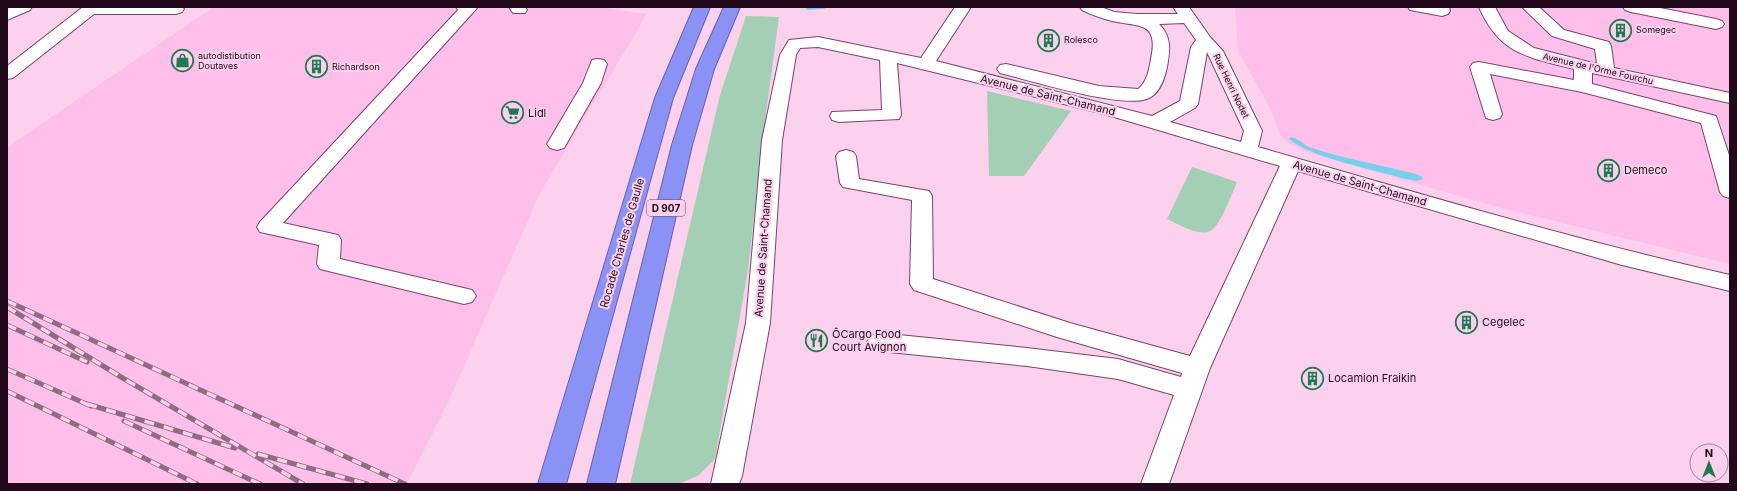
<svg xmlns="http://www.w3.org/2000/svg" width="1737" height="491" font-family="Inter,sans-serif">
  <style>
    .built { fill: #fec0ea }
    .green { fill: #a3cfb5 }
    .water { fill: #77d0ea }
    .lines { fill: none; stroke-linecap: round; stroke-linejoin: round }
    .stream { fill: #77d0ea; fill-rule: evenodd }
    .minor-casing { stroke: #7d416c; stroke-width: 2 }
    .highway-casing { stroke: #6662aa; stroke-width: 2 }
    .minor { fill: #fff; fill-rule: evenodd }
    .highway { fill: #8b92f6; fill-rule: evenodd }
    .rail-casing { stroke: #8e6c83; stroke-width: 5 }
    .rail { stroke: #fcd1ed; stroke-width: 3.5; stroke-dasharray: 10; stroke-linecap: butt }
    .labels { text-anchor: middle; stroke-width: 4; stroke-linejoin: round; paint-order: stroke }
    .far-poi-label { font-size: 9px; fill: #220a1c; stroke: #fcd1ed; text-anchor: start }
    .far-street-label { font-size: 9px; fill: #220a1c; stroke: #fcd1ed }
    .shield { fill: #fcd1ed; stroke: #63465b; stroke-width: 1 }
    .shield-label { font-size: 10px; font-weight: bold; fill: #220a1c }
    .street-label { font-size: 11px; fill: #220a1c; stroke: #fcd1ed }
    .poi-label { font-size: 11px; fill: #220a1c; stroke: #fcd1ed; text-anchor: start }
  </style>
  <rect width="100%" height="100%" fill="#fcd1ed"/>
  <g class="built">
    <polygon points="214,7 598,7 647,14 540,193 447,405 407,484 7,484 7,147"/>
    <polygon points="1235,7 1730,7 1730,264 1501,208 1309,153 1290,144 1280,135 1272,112 1238,50"/>
  </g>
  <g class="green">
    <polygon points="746,16 779,17 763,136 748,270 715,459 699,475 679,484 630,484 720,95"/>
    <polygon points="987,91 1071,111 1024,176 989,176"/>
    <path d="M1192 167 1237 182C1232 193 1220 229 1208 232 1196 235 1178 224 1167 219Z"/>
  </g>
  <path class="water" d="M1291 137C1302 140 1304 146 1312 148 1346 159 1381 165 1416 174L1421 176 1423 179 1416 181 1402 178C1372 169 1312 158 1289 139Z"/>
  <g class="lines">
    <polygon class="stream" points="808,7 827,7 824,9 806,10 806,8"/>
    <defs>
      <g id="minor">
        <polygon points="11,7 32,7 30,10 7,20 7,9"/>
        <polygon points="83,7 182,7 184,9 182,12 176,14 94,14 13,78 7,79 7,66"/>
        <polygon points="456,7 477,8 283,223 338,235 341,240 340,259 472,290 476,296 472,302 464,304 320,269 317,264 319,245 260,232 257,227 260,222 458,10"/>
        <polygon points="509,7 525,7 527,10 525,13 513,13"/>
        <path d="M955 7H971L936 61 1152 116 1180 101 1191 47 1196 40 1184 23 1159 24C1172 37 1170 50 1167 67 1165 77 1160 93 1149 98 1125 110 1029 80 1000 73L997 69 1000 65 1006 64 1099 86 1138 89C1147 82 1149 70 1151 59 1159 21 1139 27 1112 21 1101 18 1092 15 1082 10L1080 7H1101L1114 12 1137 14H1178L1173 7H1189L1210 37 1223 51 1262 131 1258 147C1414 192 1571 239 1730 275V291L1622 265 1298 171 1210 368 1169 484H1141L1174 395 1118 379 1027 366 879 351 870 348 867 342 870 336 879 333 1027 348 1118 359 1181 377 1182 373 1057 337 914 290 910 284 912 200 843 187 840 183 836 156 839 152 846 150 853 152 856 156 859 179 929 191 932 196 933 279 1070 323 1190 356 1280 166 1104 114 897 63 901 115 899 119 839 122 832 120 830 116 832 112 882 110 880 60 818 47 800 48 796 55 782 140 770 323 742 476 739 484H711L746 323 762 140 780 55 789 40 818 37 921 58ZM1207 52 1244 131 1241 142 1170 122 1195 108 1198 104Z"/>
        <polygon points="1408,7 1449,7 1450,11 1448,14 1442,16 1410,10"/>
        <path d="M1479 7H1495L1508 31 1534 48 1597 64 1595 49 1552 36 1522 7H1539L1564 30 1609 42 1611 46 1614 68 1730 93V103L1592 73V84L1716 116 1730 158V198L1723 196 1720 192 1701 123 1582 92 1490 74 1502 114 1500 118 1493 120 1486 118 1470 67 1473 63 1479 62 1574 80V69C1528 57 1500 55 1479 7Z"/>
        <polygon points="1623,7 1655,7 1716,19 1722,21 1724,24 1722,27 1716,29 1631,12 1625,10"/>
        <polygon points="598,59 604,60 607,64 601,83 564,148 557,150 550,148 547,144 583,83 592,60"/>
      </g>
      <g id="highway">
        <polygon points="694,7 710,7 673,98 566,484 538,484 655,98"/>
        <polygon points="724,7 740,7 714,69 692,145 615,484 587,484 672,145 696,69"/>
      </g>
    </defs>
    <use href="#minor" class="minor-casing"/>
    <use href="#highway" class="highway-casing"/>
    <use href="#minor" class="minor"/>
    <use href="#highway" class="highway"/>
    <defs>
      <g id="rail">
        <polyline points="7,301 405,484"/>
        <polyline points="7,307 121,377 303,484"/>
        <polyline points="7,325 87,362"/>
        <polyline points="7,369 91,406"/>
        <polyline points="7,391 197,484"/>
        <polyline points="87,404 235,448"/>
        <polyline points="124,421 260,484"/>
        <polyline points="258,454 367,484"/>
      </g>
    </defs>
    <use href="#rail" class="rail-casing"/>
    <use href="#rail" class="rail"/>
  </g>
  <defs>
    <symbol id="building-ring" viewBox="-11 -11 22 22"><circle r="9.5" fill="#fcd1ed" stroke="#1e7b51" stroke-width="1.5"/><path d="M-4-6H4V6H1V3H-1V6H-4ZM-2.5-4.3h1.7v1.8h-1.7ZM.8-4.3h1.7v1.8H.8ZM-2.5-1h1.7V.8h-1.7ZM.8-1h1.7V.8H.8Z" fill="#1e7b51"/></symbol>
    <symbol id="shop-ring" viewBox="-11 -11 22 22"><circle r="9.5" fill="#fcd1ed" stroke="#1e7b51" stroke-width="1.5"/><path d="M-5-2.5h2.3a2.7 3.5 0 0 1 5.4 0H5L5.5 6h-11ZM-1.5-2.5h3a1.5 2.3 0 0 0-3 0Z" fill="#1e7b51"/></symbol>
    <symbol id="supermarket-ring" viewBox="-11 -11 22 22"><circle r="9.5" fill="#fcd1ed" stroke="#1e7b51" stroke-width="1.5"/><path d="M-6-5.5h2.5l.6 2H6L4.5 2H-2.5L-4.4-4H-6ZM-1.5 3.2a1.3 1.3 0 1 0 .1 0ZM3 3.2a1.3 1.3 0 1 0 .1 0Z" fill="#1e7b51"/></symbol>
    <symbol id="restaurant-ring" viewBox="-11 -11 22 22"><circle r="9.5" fill="#fcd1ed" stroke="#1e7b51" stroke-width="1.5"/><path d="M-5-6h1v4h1v-4h1v4h1v-4h1v5L-1.5 .5V6h-2V.5L-5-1ZM5-6V6H3V1.5H1.5Q1.5-4 5-6Z" fill="#1e7b51"/></symbol>
  </defs>
  <g fill-rule="evenodd">
    <use href="#building-ring" x="1608" y="18" width="25" height="25"/>
    <use href="#building-ring" x="1036" y="28" width="25" height="25"/>
    <use href="#shop-ring" x="170" y="48" width="25" height="25"/>
    <use href="#building-ring" x="304" y="54" width="25" height="25"/>
    <use href="#supermarket-ring" x="500" y="100" width="25" height="25"/>
    <use href="#building-ring" x="1596" y="158" width="25" height="25"/>
    <use href="#building-ring" x="1454" y="310" width="25" height="25"/>
    <use href="#restaurant-ring" x="804" y="328" width="25" height="25"/>
    <use href="#building-ring" x="1300" y="366" width="25" height="25"/>
  </g>
  <g class="labels">
    <g class="far-poi-label">
      <text x="1636" y="33">Somegec</text>
      <text x="1064" y="43">Rolesco</text>
      <text x="198" y="59">autodistibution<tspan x="198" dy="10">Doutaves</tspan></text>
      <text x="332" y="70">Richardson</text>
    </g>
    <g class="far-street-label">
      <text transform="translate(1598 69) rotate(13)" y="3">Avenue de l'Orme Fourchu</text>
      <text transform="translate(1231 86) rotate(64)" y="3">Rue Henri Nodet</text>
    </g>
    <rect class="shield" x="647" y="200" width="38" height="16" rx="3"/>
    <g class="shield-label">
      <text x="666" y="212">D 907</text>
    </g>
    <g class="street-label">
      <text transform="translate(1048 95) rotate(14)" y="4">Avenue de Saint-Chamand</text>
      <text transform="translate(1360 183) rotate(16)" y="4">Avenue de Saint-Chamand</text>
      <text transform="translate(622 243) rotate(-74)" y="4">Rocade Charles de Gaulle</text>
      <text transform="translate(763 248) rotate(-86)" y="4">Avenue de Saint-Chamand</text>
    </g>
    <g class="poi-label">
      <text x="528" y="117">Lidl</text>
      <text x="1624" y="174">Demeco</text>
      <text x="1482" y="326">Cegelec</text>
      <text x="832" y="338">ÔCargo Food<tspan x="832" dy="13">Court Avignon</tspan></text>
      <text x="1328" y="382">Locamion Fraikin</text>
    </g>
  </g>
  <rect width="1737" height="491" fill="none" stroke="#220a1c" stroke-width="16"/>
  <g transform="translate(1709 463)"><circle r="19" fill="#fcd1ed" stroke="#a58199"/>
  <path d="M0-3L7 15L0 10L-7 15Z" fill="#1e7b51"/>
  <text y="-6" font-size="11" font-weight="bold" text-anchor="middle" fill="#220a1c">N</text>
  </g>
</svg>
